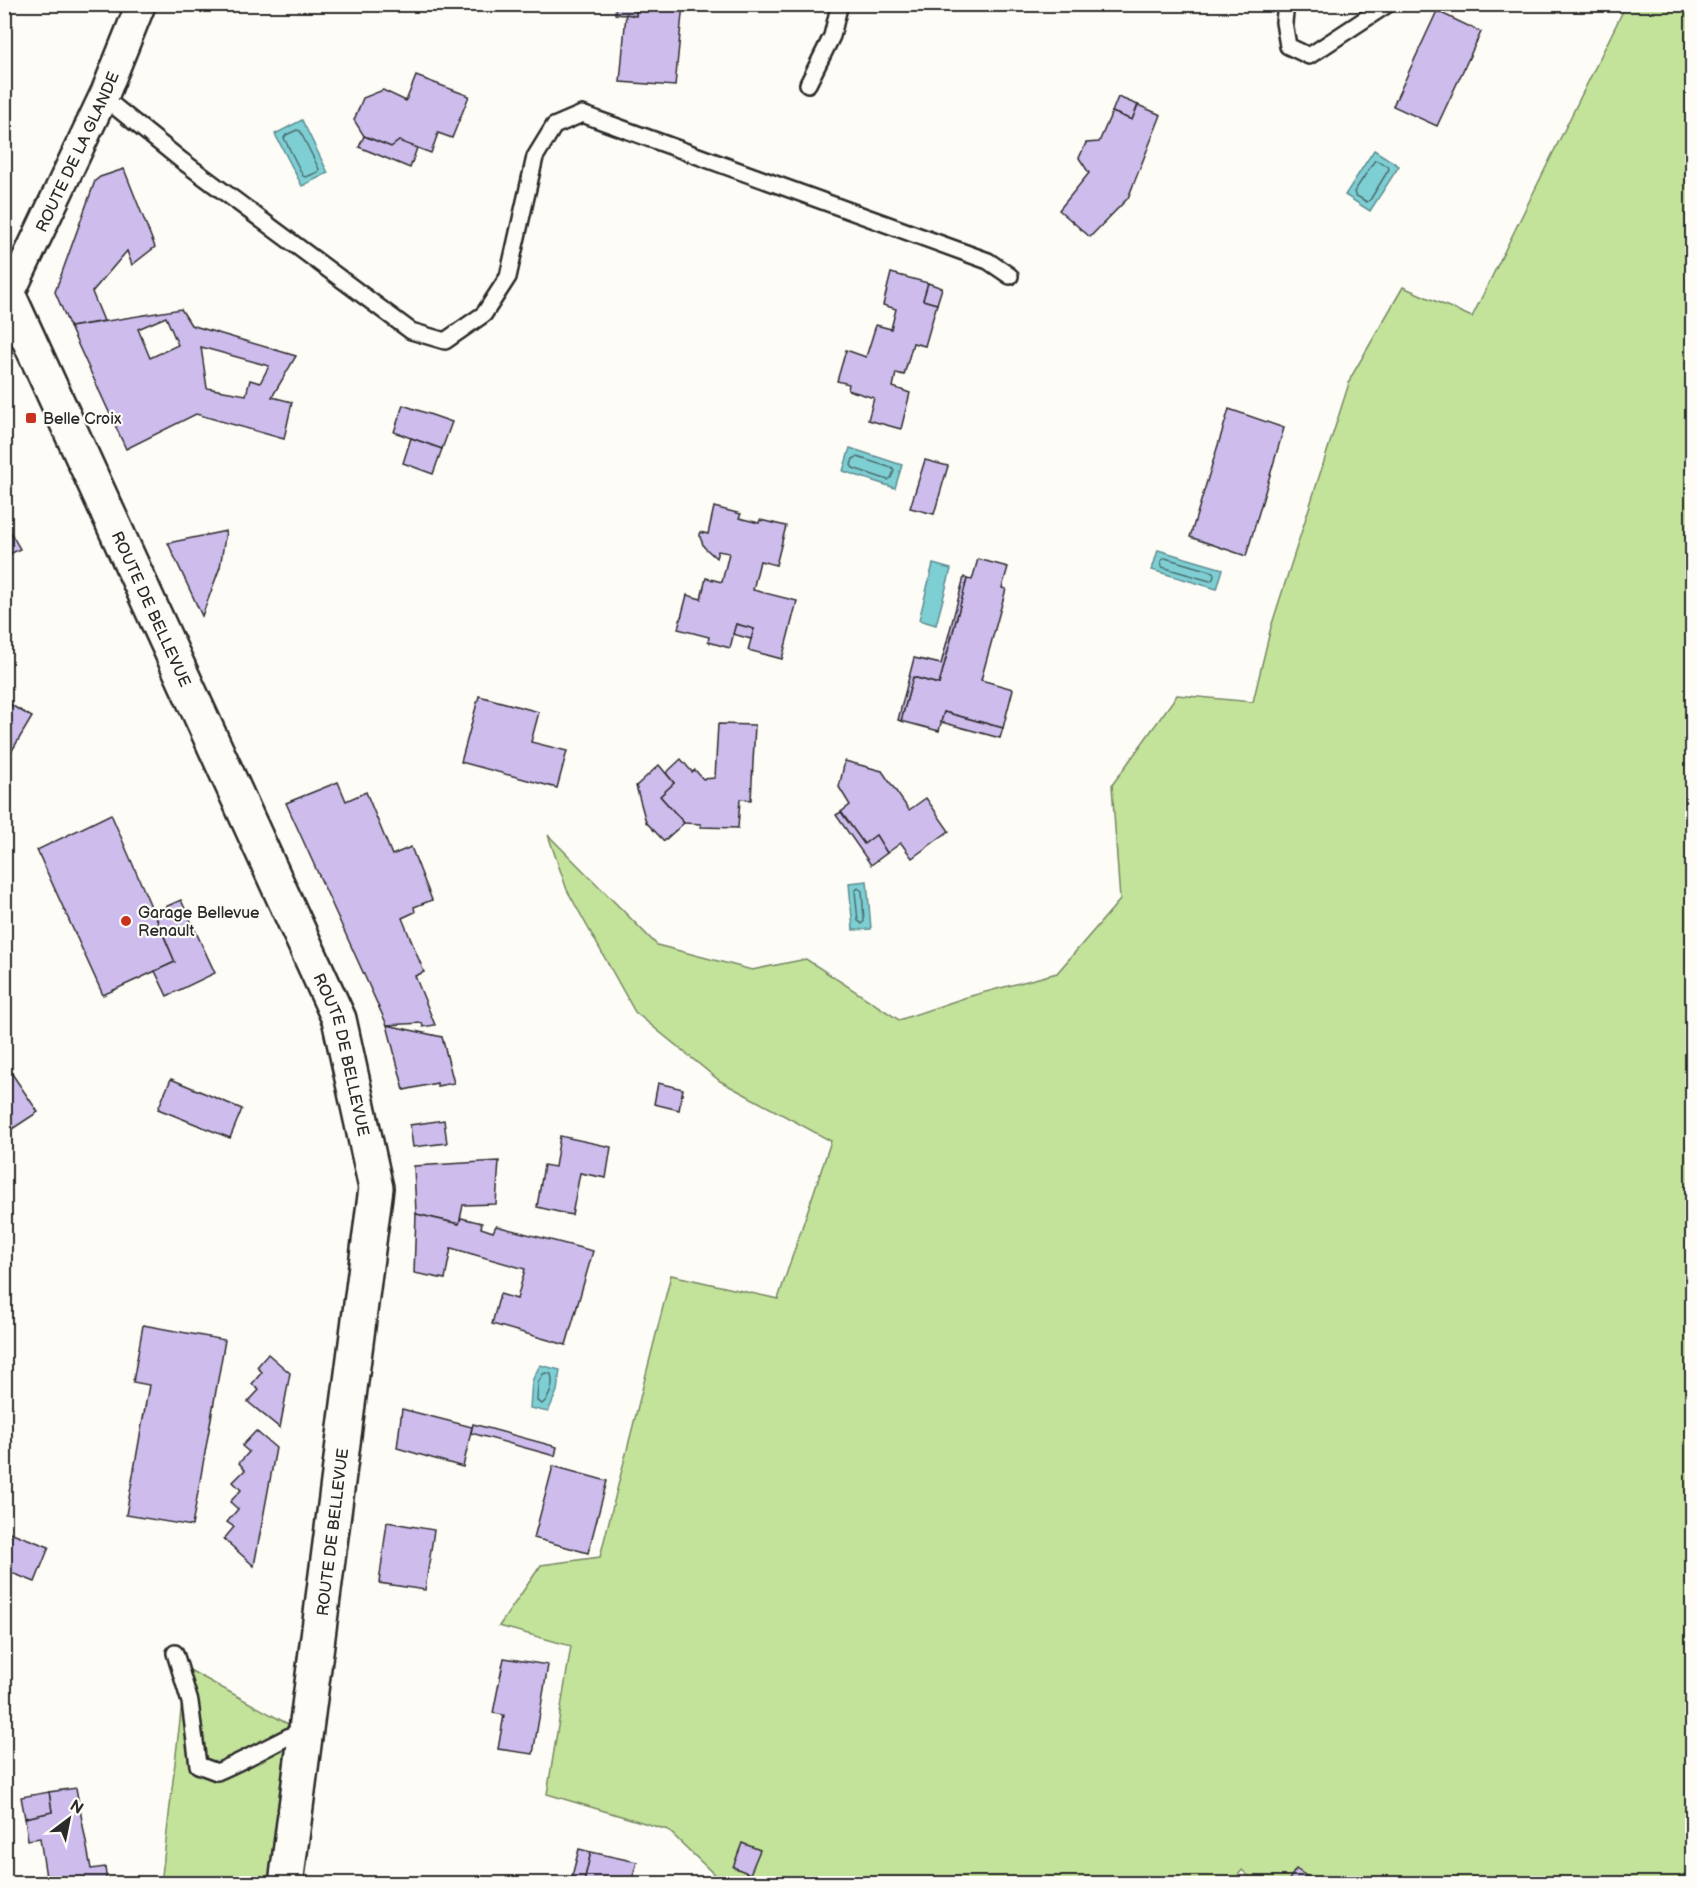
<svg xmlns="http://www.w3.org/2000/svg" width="1697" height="1888" font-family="'Balsamiq Sans',sans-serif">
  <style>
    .green { fill: #c3e39b; stroke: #778763; stroke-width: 1.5 }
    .water { fill: #7ecfd4; stroke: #5d8d90; stroke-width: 1.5 }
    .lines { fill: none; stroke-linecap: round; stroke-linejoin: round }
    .shore { stroke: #4c6d6f; stroke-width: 1.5 }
    .building { fill: #cebced; stroke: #2b2b2b; stroke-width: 1.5; fill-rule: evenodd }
    .service-casing { stroke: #2b2b2b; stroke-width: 20 }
    .minor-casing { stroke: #2b2b2b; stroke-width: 33 }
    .secondary-casing { stroke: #2b2b2b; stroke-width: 38 }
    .service { stroke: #fdfcf7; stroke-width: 15 }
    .minor { stroke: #fdfcf7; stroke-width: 28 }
    .secondary { stroke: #fdfcf7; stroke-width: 33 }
    .poi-dot { fill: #c8321e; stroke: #fdfcf7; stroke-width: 2 }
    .labels { text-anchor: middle; stroke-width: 4.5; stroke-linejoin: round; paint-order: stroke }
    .street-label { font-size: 16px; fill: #2b2b2b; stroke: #fdfcf7 }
    .poi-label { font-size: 16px; fill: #2b2b2b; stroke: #fdfcf7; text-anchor: start }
  </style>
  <rect width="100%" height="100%" fill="#fdfcf7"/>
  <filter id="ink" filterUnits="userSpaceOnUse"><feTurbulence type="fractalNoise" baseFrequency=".0167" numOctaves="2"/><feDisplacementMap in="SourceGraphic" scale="12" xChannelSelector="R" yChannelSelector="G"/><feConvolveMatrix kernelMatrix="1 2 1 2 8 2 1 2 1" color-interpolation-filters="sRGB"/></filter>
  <g filter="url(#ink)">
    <g class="green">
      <polygon points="1626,5 1692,5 1692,1883 1257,1884 1242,1870 1231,1884 729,1883 721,1881 668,1830 547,1794 571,1646 499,1626 541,1565 600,1557 671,1275 778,1299 831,1141 720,1081 635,1012 567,890 548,835 657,945 752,970 806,959 899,1020 967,997 1057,973 1120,900 1112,785 1177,695 1253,702 1271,627 1351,377 1403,287 1472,317"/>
      <polygon points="186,1668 288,1724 269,1884 161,1884"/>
    </g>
    <g class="water">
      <polygon points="302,120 328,173 302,186 275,134"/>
      <polygon points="1374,150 1399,166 1370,211 1345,195"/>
      <polygon points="850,448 902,465 895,488 843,471"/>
      <polygon points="1158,550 1223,569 1217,589 1152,570"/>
      <polygon points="933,564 951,569 936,625 919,620"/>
      <polygon points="867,881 871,929 853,930 849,883"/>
      <polygon points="540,1365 560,1370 557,1391 548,1412 530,1408 532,1381"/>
    </g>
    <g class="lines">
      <g class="shore">
        <polygon points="297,130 300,131 319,169 318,172 306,177 303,176 284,138 286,135"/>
        <polygon points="1375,160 1388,166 1389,169 1370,200 1367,202 1355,195 1354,192"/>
        <polygon points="857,457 892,468 894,471 891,478 888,480 853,468 851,465 853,459"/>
        <polygon points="1165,558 1213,572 1214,575 1213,579 1210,581 1162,567 1161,561"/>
        <polygon points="858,888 862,891 864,921 862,924 858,921 855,891"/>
        <path d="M546 1373 551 1374C554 1384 550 1398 542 1404L537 1401 538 1383 543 1374Z"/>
      </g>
    </g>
    <g class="building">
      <polygon points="616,4 637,4 636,16 615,14"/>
      <polygon points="637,4 683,4 675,86 620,82 626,14 636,16"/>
      <polygon points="1437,11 1481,32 1437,126 1393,106"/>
      <polygon points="416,76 469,96 452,138 438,133 431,153 399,141 391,147 364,136 354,120 363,98 383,90 406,101"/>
      <polygon points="1118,97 1138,105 1132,120 1112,112"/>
      <polygon points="1138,105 1161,115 1128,198 1090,237 1059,210 1089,173 1079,158 1086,143 1099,142 1112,112 1132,120"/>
      <polygon points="364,136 391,147 399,141 417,148 410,168 359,147"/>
      <polygon points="124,169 155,247 132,265 127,251 92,292 104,321 70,327 55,292 95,181 100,177"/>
      <polygon points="891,273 928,283 923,300 937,304 925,346 913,343 904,375 896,373 893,387 910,393 901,429 868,420 874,398 848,390 849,384 837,381 846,350 866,357 876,325 891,329 896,309 883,305"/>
      <polygon points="928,283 942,288 937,304 923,300"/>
      <path d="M181 309 191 325 296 356 272 397 292 402 284 439 196 414 126 449 70 327ZM166 317 178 345 150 358 138 329ZM201 347 269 366 260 383 250 380 246 395 207 388Z"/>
      <polygon points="403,405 452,422 442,449 394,432"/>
      <polygon points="1229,409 1284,428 1246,556 1190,537"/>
      <polygon points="411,438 442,449 433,474 403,463"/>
      <polygon points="925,460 948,466 934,514 910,508"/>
      <polygon points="714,507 741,514 739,518 759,523 760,520 786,526 776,565 760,561 753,590 797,601 782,659 748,650 754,629 736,624 730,648 708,642 709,637 678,629 687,595 701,599 706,578 722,582 729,553 718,551 716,558 704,547 700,537 700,532 708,534"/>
      <polygon points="4,521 20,549 4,557"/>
      <polygon points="226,531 220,567 202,616 168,543"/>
      <polygon points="978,559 1008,567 1002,588 1006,589 981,680 1013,689 1003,728 944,712 939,731 901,721 913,677 939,684 967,579 972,580"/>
      <polygon points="964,577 967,579 939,684 913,677 901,721 898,720 914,658 941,664"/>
      <polygon points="736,624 754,629 751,639 733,634"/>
      <polygon points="479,696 539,712 531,742 567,751 557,788 461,762"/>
      <polygon points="4,701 32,717 4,764"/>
      <polygon points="944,712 1003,728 1000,738 941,722"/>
      <polygon points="718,724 755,725 751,800 740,799 738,828 701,827 701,824 684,823 660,796 674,783 666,773 681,759 692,772 695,770 703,779 715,778"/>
      <polygon points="845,761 882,771 909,810 926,798 949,831 912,858 901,843 887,853 876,835 864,844 841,812 850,805 839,787"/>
      <polygon points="659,765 674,783 660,796 684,823 664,841 646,822 636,786"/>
      <polygon points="338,782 346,801 366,792 392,855 411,847 432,900 414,907 415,912 402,918 424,972 415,976 435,1025 423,1027 422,1023 387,1025 286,803"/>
      <polygon points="841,812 864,844 876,835 887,853 871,865 836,815"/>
      <polygon points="111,814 175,962 103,995 37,850"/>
      <polygon points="181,900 215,973 167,996 155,971 175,962 154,912"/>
      <polygon points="387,1025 442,1037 454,1083 437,1086 437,1083 404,1090"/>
      <polygon points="4,1062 38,1112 6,1133 4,1130"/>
      <polygon points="171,1079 242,1109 230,1138 158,1109"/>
      <polygon points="658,1083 683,1089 679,1110 654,1104"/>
      <polygon points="444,1120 447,1143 413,1147 410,1125"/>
      <polygon points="560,1136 611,1147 606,1178 580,1173 572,1215 537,1207 544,1165 555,1167"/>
      <polygon points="499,1161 496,1204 463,1205 459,1224 416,1214 414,1166"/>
      <polygon points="416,1214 459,1224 461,1218 482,1223 481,1228 493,1232 496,1226 593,1251 566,1345 492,1324 500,1294 517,1299 525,1269 451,1248 445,1279 414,1273"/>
      <polygon points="143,1325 225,1340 192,1526 126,1515 149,1385 133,1382"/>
      <polygon points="268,1354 290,1373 280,1428 248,1402 259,1390 252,1384 262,1372 257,1367"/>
      <polygon points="402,1409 472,1427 463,1467 397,1448"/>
      <polygon points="473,1424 557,1447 555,1456 471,1433"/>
      <polygon points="256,1431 276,1448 254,1566 224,1539 234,1527 227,1522 238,1509 230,1502 241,1490 233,1482 245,1470 239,1463 249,1452 242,1446"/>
      <polygon points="553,1466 607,1481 588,1553 534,1538"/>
      <polygon points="387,1522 434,1530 425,1590 379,1583"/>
      <polygon points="7,1531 49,1547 35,1582 4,1570 4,1537"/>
      <polygon points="504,1658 548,1665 533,1754 498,1749 504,1715 493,1713"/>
      <polygon points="76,1788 91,1869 105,1867 107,1884 36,1884 35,1878 46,1877 40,1838 28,1840 25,1818 52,1812 49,1792"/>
      <polygon points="49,1792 52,1812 25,1818 21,1797"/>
      <polygon points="742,1843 760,1850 750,1874 733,1867"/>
      <polygon points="579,1849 591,1852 584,1882 578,1881 577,1884 570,1884"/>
      <polygon points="591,1852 637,1862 632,1880 646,1884 577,1884 578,1881 584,1882"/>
      <polygon points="1296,1869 1311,1879 1308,1884 1286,1884"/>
    </g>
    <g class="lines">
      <defs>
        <g id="service">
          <polyline points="1286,4 1284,22 1288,46 1309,56 1388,4"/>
          <polyline points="808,84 832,36 839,7 838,4"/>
          <polyline points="103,97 181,160 411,331 445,341 484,314 508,277 535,157 554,126 582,114 988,261 1010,276"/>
          <path d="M175 1653 190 1702 198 1765 217 1772C248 1759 276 1742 306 1728"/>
        </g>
        <g id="minor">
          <path id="s1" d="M4 294 9 296 106 91 141 4"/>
        </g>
        <g id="secondary">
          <path id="s2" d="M4 285 339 1019 376 1188 286 1884"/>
        </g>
      </defs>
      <use href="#service" class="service-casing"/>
      <use href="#minor" class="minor-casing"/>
      <use href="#secondary" class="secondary-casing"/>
      <use href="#service" class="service"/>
      <use href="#minor" class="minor"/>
      <use href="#secondary" class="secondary"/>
    </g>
  </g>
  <g class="poi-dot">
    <rect x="25" y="412" width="12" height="12" rx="3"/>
    <circle cx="126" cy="921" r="6"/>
  </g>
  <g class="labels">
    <g class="street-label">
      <text dy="6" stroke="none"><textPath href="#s1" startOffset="165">ROUTE DE LA GLANDE</textPath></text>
      <text dy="6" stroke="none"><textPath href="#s2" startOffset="356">ROUTE DE BELLEVUE</textPath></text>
      <text dy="6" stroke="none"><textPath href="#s2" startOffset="842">ROUTE DE BELLEVUE</textPath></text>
      <text transform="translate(332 1532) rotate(-83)" y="6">ROUTE DE BELLEVUE</text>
    </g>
    <g class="poi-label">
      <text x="43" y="424">Belle Croix</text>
      <text x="138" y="918">Garage Bellevue<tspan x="138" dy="18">Renault</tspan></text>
    </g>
  </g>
  <rect width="1697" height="1888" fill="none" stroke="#fdfcf7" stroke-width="24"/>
  <rect x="12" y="12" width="1673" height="1864" fill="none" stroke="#2b2b2b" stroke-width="2" filter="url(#ink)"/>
  <g transform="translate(69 1819) rotate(32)" stroke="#fdfcf7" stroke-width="4.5" paint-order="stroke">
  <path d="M0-4.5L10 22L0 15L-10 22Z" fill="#2b2b2b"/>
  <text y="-9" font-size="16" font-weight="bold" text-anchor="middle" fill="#2b2b2b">N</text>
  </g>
</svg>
